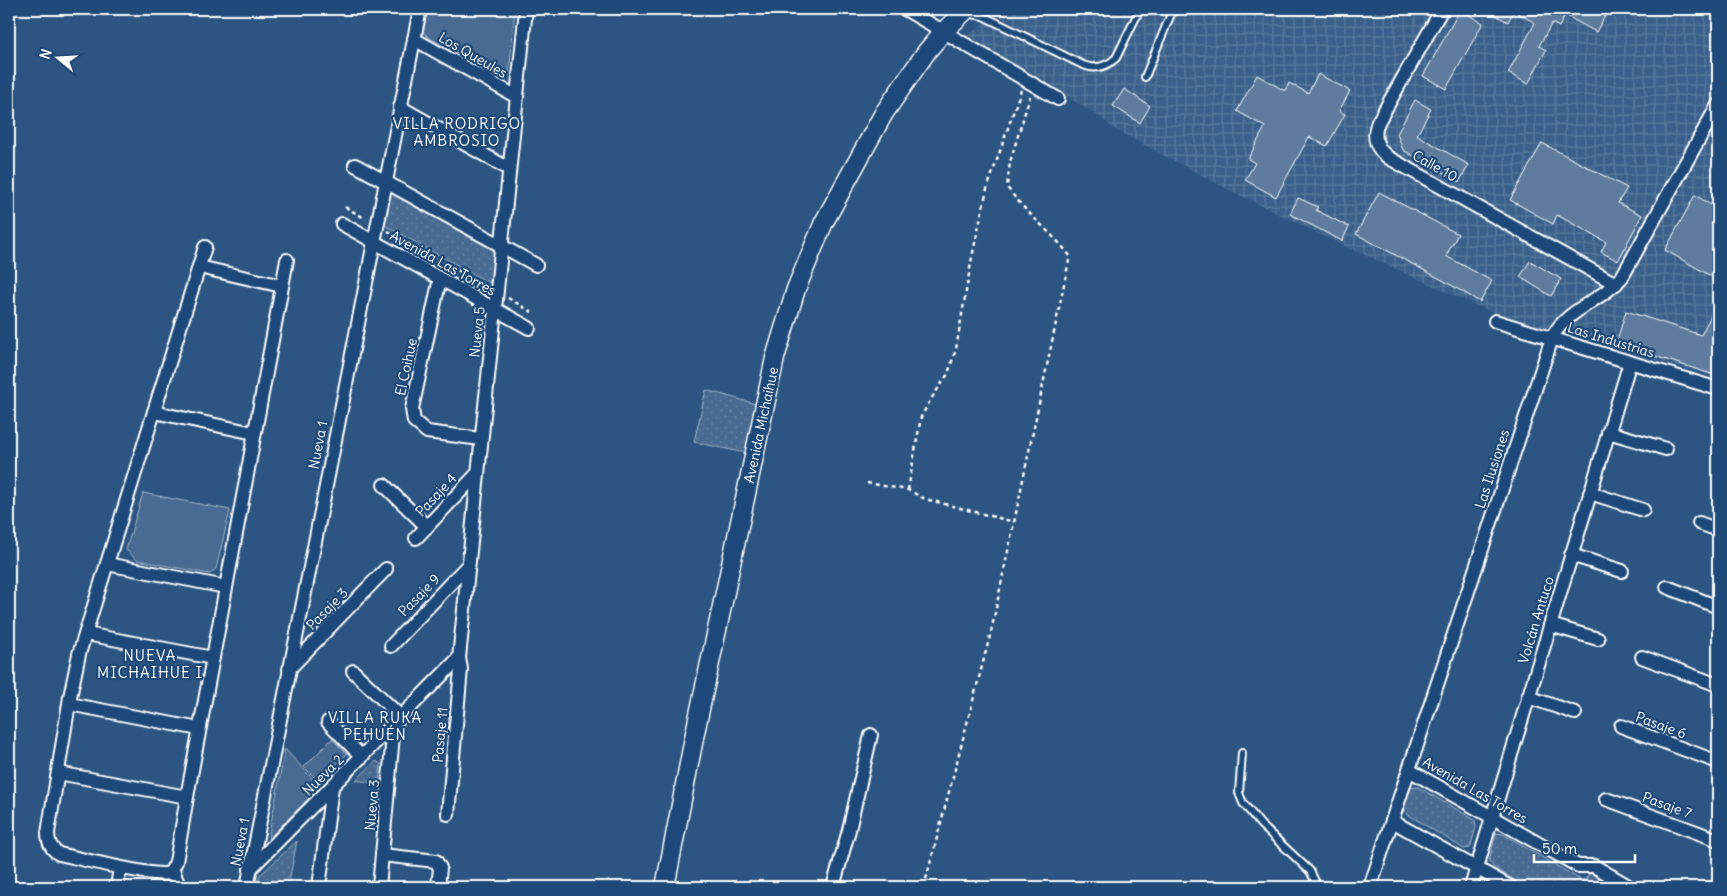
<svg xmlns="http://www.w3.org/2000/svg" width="1727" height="896" font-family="Delius,sans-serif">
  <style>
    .industrial { fill: url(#industrial-grid) }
    .grass { fill: url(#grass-dots); stroke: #a4b5c8 }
    .park { fill: #486b92; stroke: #a4b5c8 }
    .building { fill: #5e7c9f; stroke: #fff }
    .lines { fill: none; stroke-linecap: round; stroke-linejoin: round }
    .lane-casing { stroke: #fff; stroke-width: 10 }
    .street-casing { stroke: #fff; stroke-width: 16 }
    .secondary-casing { stroke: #fff; stroke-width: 21 }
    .path { stroke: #fff; stroke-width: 2.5; stroke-dasharray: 4 4; stroke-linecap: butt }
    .lane { stroke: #1f4a7a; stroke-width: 6 }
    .street { stroke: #1f4a7a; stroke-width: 12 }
    .secondary { stroke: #1f4a7a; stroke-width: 18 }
    .labels { text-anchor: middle; stroke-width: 4.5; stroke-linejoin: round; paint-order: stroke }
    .street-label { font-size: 14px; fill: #fff; stroke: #1f4a7a }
    .neighbourhood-label { font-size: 15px; letter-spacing: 1px; fill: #fff; stroke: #1f4a7a }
  </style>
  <defs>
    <pattern id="industrial-grid" width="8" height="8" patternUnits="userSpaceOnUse" patternTransform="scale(1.25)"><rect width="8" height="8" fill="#3b618b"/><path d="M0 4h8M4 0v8" fill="none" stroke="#58799c"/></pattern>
    <pattern id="grass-dots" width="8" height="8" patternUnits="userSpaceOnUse" patternTransform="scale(1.25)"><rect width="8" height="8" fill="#486b92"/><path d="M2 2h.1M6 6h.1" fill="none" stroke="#6381a2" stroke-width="1.8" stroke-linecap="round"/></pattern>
  </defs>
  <rect width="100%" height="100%" fill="#2c5582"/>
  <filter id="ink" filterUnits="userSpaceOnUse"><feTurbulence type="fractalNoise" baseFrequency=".02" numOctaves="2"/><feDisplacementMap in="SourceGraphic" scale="10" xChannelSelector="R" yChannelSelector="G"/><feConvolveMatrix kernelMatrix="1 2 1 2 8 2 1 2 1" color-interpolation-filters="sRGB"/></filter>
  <g filter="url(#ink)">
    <polygon class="industrial" points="1004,9 1718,9 1718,378 1496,314 1338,243 1233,192 1116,130 1097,115 967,36"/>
    <g class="grass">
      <polygon points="394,193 492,249 495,254 493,282 488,282 386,226 382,221 389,194"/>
      <polygon points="706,390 756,404 745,453 694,442"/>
      <polygon points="376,761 381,764 379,784 356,780"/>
      <polygon points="1418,787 1475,820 1476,827 1470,848 1464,849 1407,814 1403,809 1411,788"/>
      <polygon points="1496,833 1503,834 1579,879 1585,880 1590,873 1614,887 1527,887 1494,868 1489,861"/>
      <polygon points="297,841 288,887 258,887 259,876"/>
    </g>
    <g class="park">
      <polygon points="428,9 515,9 509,75 499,76 428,37 423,32"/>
      <polygon points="143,493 230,510 216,569 210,574 137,560 126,550"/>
      <polygon points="332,739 347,754 319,782 304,767"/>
      <polygon points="285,749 320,787 268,839"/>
    </g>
    <g class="building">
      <polygon points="1485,9 1609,9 1596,32 1565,15 1559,27 1552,23 1539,46 1546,50 1528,84 1508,73 1535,23 1514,11 1508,22"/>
      <polygon points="1460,10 1483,23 1446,89 1423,76"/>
      <polygon points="1318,74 1350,91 1339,111 1345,114 1327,146 1309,137 1276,197 1245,180 1255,163 1248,159 1265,127 1237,111 1257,75 1285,91 1289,83 1308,93"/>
      <polygon points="1124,89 1150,106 1140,123 1113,106"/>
      <polygon points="1415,100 1431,109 1417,135 1469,165 1459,182 1403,150 1397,134"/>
      <polygon points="1542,143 1627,188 1618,203 1642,215 1618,261 1601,252 1606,242 1557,215 1553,224 1510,200"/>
      <polygon points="1379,192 1458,234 1446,256 1492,281 1480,302 1446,282 1356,234"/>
      <polygon points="1695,195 1718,209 1718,280 1665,250"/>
      <polygon points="1298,198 1318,207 1316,210 1349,227 1342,241 1290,214"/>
      <polygon points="1530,261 1561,279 1551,296 1520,277"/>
      <polygon points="1718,302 1718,376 1616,344 1626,311 1701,335"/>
    </g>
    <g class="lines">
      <defs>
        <g id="lane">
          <path d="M966 13 983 16 1083 65C1095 70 1106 67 1116 58L1140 9"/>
          <polyline points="1145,77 1173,9"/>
          <polyline points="1242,753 1239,793 1243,803 1261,825 1310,871 1318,887"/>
        </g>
        <g id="street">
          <polyline points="905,9 1058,99"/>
          <path d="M1442 9 1378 122C1372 137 1376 149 1389 158L1616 284"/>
          <polyline points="414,39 517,97"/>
          <polyline points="400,107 509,169"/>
          <polyline points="355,165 536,265"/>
          <polyline points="342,224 529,328"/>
          <path d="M205 247 79 654 70 697 48 833C48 843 51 849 59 854 78 858 156 878 170 873L176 862 187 797 287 260"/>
          <polyline points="199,267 282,286"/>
          <polyline points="441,279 439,283 412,409 414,421 427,432 481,439"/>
          <polyline points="1495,321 1718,389"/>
          <polyline points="154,412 254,433"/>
          <polyline points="1608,432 1666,449"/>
          <polyline points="384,485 427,527"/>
          <polyline points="1590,493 1643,510"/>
          <polyline points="1699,523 1718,530"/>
          <polyline points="416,538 478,473"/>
          <polyline points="1571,555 1622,571"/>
          <polyline points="107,564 226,587"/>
          <polyline points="1667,587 1718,607"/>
          <polyline points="1550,625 1598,639"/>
          <polyline points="86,634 213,658"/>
          <polyline points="391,646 468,565"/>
          <polyline points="1642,657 1718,685"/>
          <polyline points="289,669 386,569"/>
          <polyline points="353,671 401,717"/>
          <polyline points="1528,697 1575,713"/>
          <polyline points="69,704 199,729"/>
          <polyline points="328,722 362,757"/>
          <polyline points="1621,726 1718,762"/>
          <polyline points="1409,770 1578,866 1594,866 1630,887"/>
          <polyline points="58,773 187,797"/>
          <polyline points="1606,799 1718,840"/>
          <polyline points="448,814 461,669 459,658 526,9"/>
          <polyline points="1392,821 1510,887"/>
          <polyline points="382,855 436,861 440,868 438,887"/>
          <polyline points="250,869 459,658"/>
          <polyline points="173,870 178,884 178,887"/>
          <polyline points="117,887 120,868"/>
          <polyline points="247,887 420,9"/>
          <polyline points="319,887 332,787"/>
          <polyline points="379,887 394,725"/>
          <polyline points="833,887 849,830 871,735"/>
          <path d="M1370 887 1552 338C1566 309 1602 301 1622 277L1718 105"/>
          <polyline points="1471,887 1630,362"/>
        </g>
        <polyline id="secondary" points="665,887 695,733 775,358 796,289 824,222 884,113 927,51 944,31 967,9"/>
      </defs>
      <use href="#lane" class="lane-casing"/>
      <use href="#street" class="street-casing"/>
      <use href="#secondary" class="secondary-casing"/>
      <g class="path">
        <polyline points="345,207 366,219"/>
        <polyline points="388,231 486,286"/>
        <polyline points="508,298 532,312"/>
        <polyline points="867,483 908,490 925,499 1014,522"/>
        <polyline points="908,490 921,417 931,399 948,374 956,349 972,257 987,189 1021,90"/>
        <path d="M924 887 991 632 1070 256C1051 231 1025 213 1007 187L1010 162 1030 96"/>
      </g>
      <use href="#lane" class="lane"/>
      <use href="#street" class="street"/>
      <use href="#secondary" class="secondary"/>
    </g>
  </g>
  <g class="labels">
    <g class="street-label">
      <text transform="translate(473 55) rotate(30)" y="5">Los Queules</text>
      <text transform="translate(1435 166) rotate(29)" y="5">Calle 10</text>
      <text transform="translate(443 263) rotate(29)" y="5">Avenida Las Torres</text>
      <text transform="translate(477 332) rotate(-84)" y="5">Nueva 5</text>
      <text transform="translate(1611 340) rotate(17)" y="5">Las Industrias</text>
      <text transform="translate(406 367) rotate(-78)" y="5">El Coihue</text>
      <text transform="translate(761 425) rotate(-78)" y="5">Avenida Michaihue</text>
      <text transform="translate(318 445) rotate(-79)" y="5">Nueva 1</text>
      <text transform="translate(1492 469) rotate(-72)" y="5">Las Ilusiones</text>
      <text transform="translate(436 495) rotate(-47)" y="5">Pasaje 4</text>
      <text transform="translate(419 595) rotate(-46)" y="5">Pasaje 9</text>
      <text transform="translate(327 609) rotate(-46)" y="5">Pasaje 3</text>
      <text transform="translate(1536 620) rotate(-73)" y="5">Volcán Antuco</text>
      <text transform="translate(1661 725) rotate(20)" y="5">Pasaje 6</text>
      <text transform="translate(440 735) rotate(-85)" y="5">Pasaje 11</text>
      <text transform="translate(323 775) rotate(-45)" y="5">Nueva 2</text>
      <text transform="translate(1475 790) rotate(30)" y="5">Avenida Las Torres</text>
      <text transform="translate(372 805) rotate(-85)" y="5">Nueva 3</text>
      <text transform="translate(1667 805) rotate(20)" y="5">Pasaje 7</text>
      <text transform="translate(240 842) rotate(-79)" y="5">Nueva 1</text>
    </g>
    <g class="neighbourhood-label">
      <text x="457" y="129">VILLA RODRIGO<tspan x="457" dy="17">AMBROSIO</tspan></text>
      <text x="150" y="661">NUEVA<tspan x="150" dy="17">MICHAIHUE I</tspan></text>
      <text x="375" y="723">VILLA RUKA<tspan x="375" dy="17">PEHUÉN</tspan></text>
    </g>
  </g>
  <rect width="1727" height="896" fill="none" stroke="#1f4a7a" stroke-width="30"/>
  <rect x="15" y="15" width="1697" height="866" fill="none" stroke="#fff" stroke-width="2" filter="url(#ink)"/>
  <g transform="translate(58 58) rotate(288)" stroke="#1f4a7a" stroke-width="4" paint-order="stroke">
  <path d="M0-4L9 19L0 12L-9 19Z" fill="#ffffff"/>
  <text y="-8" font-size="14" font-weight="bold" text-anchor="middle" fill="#ffffff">N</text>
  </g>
  <path d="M1534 854v8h101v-8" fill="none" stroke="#ffffff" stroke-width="2.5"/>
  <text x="1542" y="854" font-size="15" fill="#ffffff" stroke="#1f4a7a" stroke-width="4" paint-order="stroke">50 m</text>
</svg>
